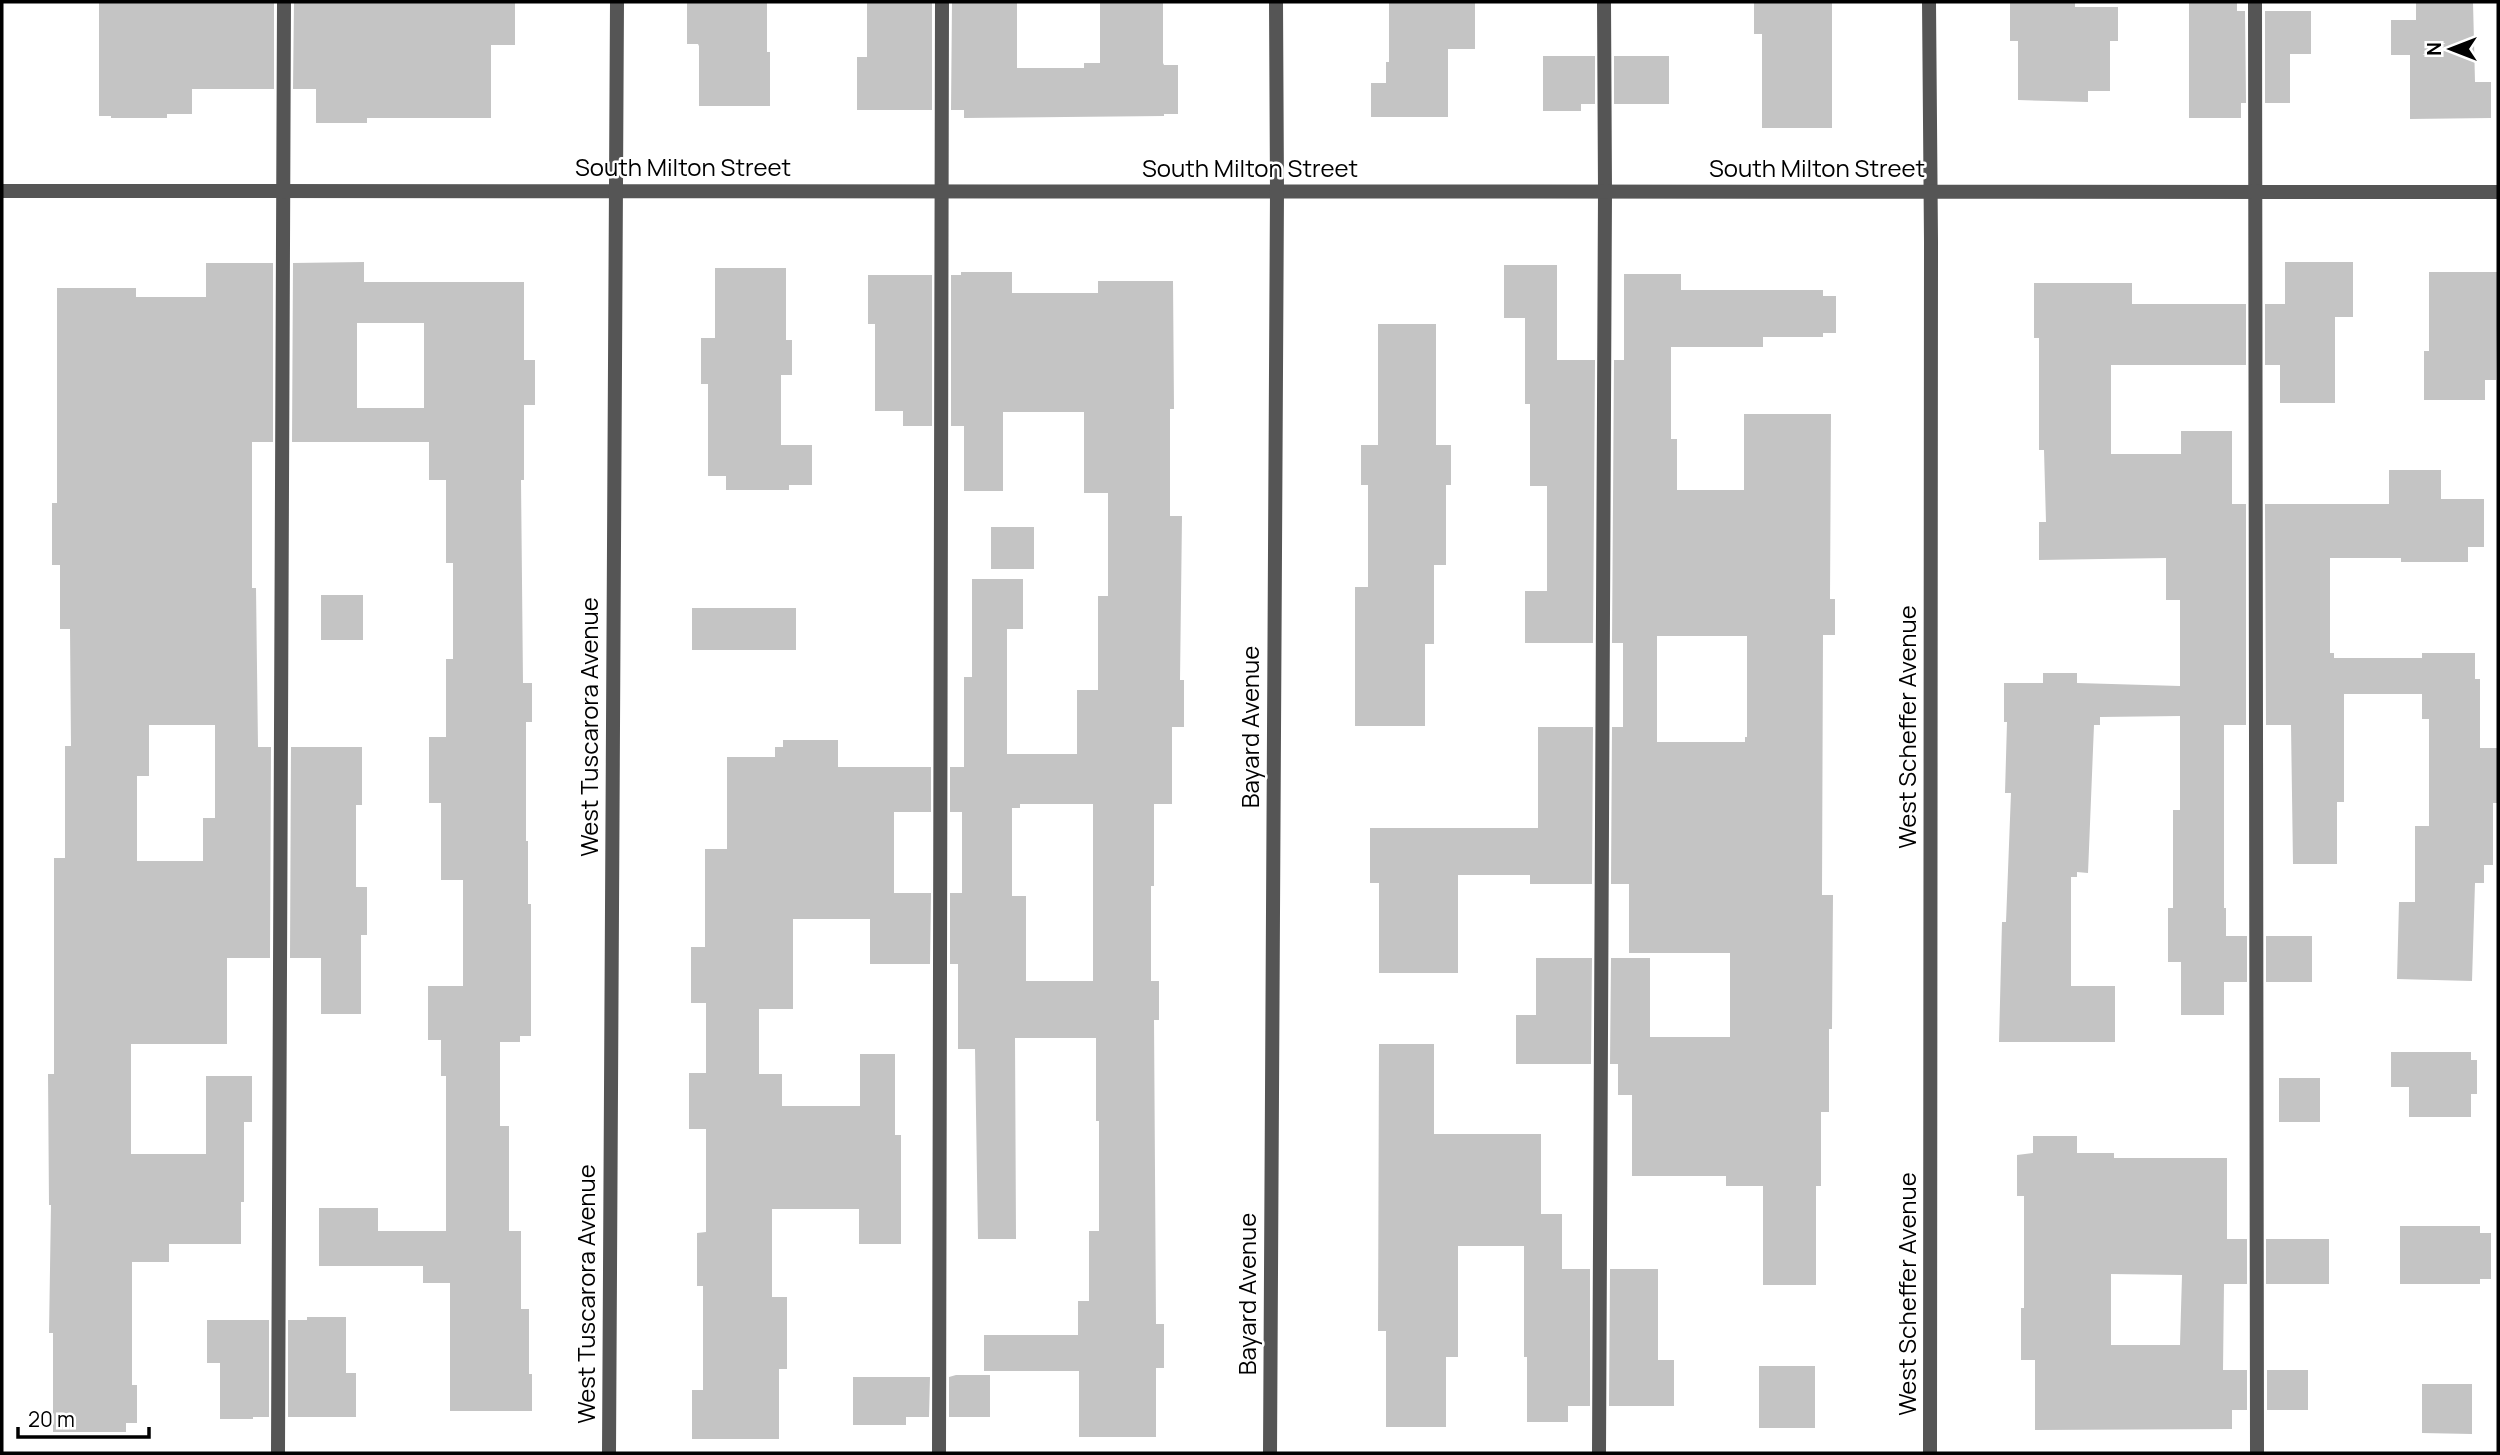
<svg xmlns="http://www.w3.org/2000/svg" width="2500" height="1455" font-family="Manrope,sans-serif">
  <style>
    .building { fill: #c4c4c4; fill-rule: evenodd }
    .lines { fill: none; stroke-linecap: round; stroke-linejoin: round }
    .lane { stroke: #555; stroke-width: 14 }
    .street { stroke: #555; stroke-width: 14 }
    .labels { text-anchor: middle; stroke-width: 5; stroke-linejoin: round; paint-order: stroke }
    .street-label { font-size: 24px; fill: #000; stroke: #fff }
  </style>
  <rect width="100%" height="100%" fill="#fff"/>
  <g class="building">
    <polygon points="99,2 274,2 274,89 192,89 192,114 167,114 167,118 111,118 111,116 99,116"/>
    <polygon points="294,2 515,2 515,45 491,45 491,118 367,118 367,123 316,123 316,89 293,89"/>
    <polygon points="687,2 767,2 767,52 770,52 770,106 699,106 699,46 698,44 687,44"/>
    <polygon points="867,2 932,2 932,110 857,110 857,57 867,57"/>
    <polygon points="952,2 1017,2 1017,68 1084,68 1084,63 1100,63 1100,2 1163,2 1163,63 1164,65 1178,65 1178,114 1164,114 1164,116 964,118 964,110 951,110"/>
    <polygon points="1389,2 1475,2 1475,49 1448,49 1448,117 1371,117 1371,83 1386,83 1386,62 1389,62"/>
    <polygon points="1754,2 1832,2 1832,128 1762,128 1762,34 1754,34"/>
    <polygon points="2010,2 2075,2 2075,7 2118,7 2118,41 2110,41 2110,91 2088,91 2088,102 2018,100 2018,41 2010,41"/>
    <polygon points="2189,2 2237,2 2237,11 2245,11 2246,103 2241,103 2241,118 2189,118"/>
    <polygon points="2416,2 2473,2 2475,82 2491,82 2491,118 2410,119 2410,55 2391,55 2391,20 2416,20"/>
    <polygon points="2265,11 2311,11 2311,54 2290,54 2290,103 2265,103"/>
    <polygon points="1543,56 1595,56 1595,104 1581,104 1581,111 1543,111"/>
    <rect x="1614" y="56" width="55" height="48"/>
    <path d="M364 262V282H524V360H535V405H524V480H521L523 683H532V722H526V841H528V904H531V1036H520V1042H500V1126H509V1231H521V1309H529V1374H532V1411H450V1283H423V1266H319V1208H378V1231H446V1076H441V1040H428V986H463V880H441V803H429V737H446V659H453V563H446V480H429V442H292L293 263ZM357 323H424V408H357Z"/>
    <polygon points="2285,262 2353,262 2353,317 2335,317 2335,403 2280,403 2280,365 2265,365 2265,304 2285,304"/>
    <path d="M206 263H273V442H252V588H256L258 747H271L270 958H227V1044H131V1154H206V1076H252V1122H244V1202H241V1244H169V1262H132V1385H137V1423H126V1432H53V1333H49L51 1205H49L48 1074H54V858H65V746H71L70 629H60V565H52V503H57V288H136V297H206ZM149 725H215V818H203V861H137V776H149Z"/>
    <polygon points="1504,265 1557,265 1557,360 1595,360 1593,643 1525,643 1525,591 1547,591 1547,486 1530,486 1530,404 1525,404 1525,318 1504,318"/>
    <polygon points="715,268 786,268 786,340 792,340 792,375 781,375 781,445 812,445 812,485 789,485 789,490 726,490 726,476 708,476 708,384 701,384 701,338 715,338"/>
    <path d="M961 272H1012V293H1098V281H1173L1174 409H1170V516H1182L1180 680H1184V727H1172V804H1154V886H1151V981H1159V1020H1154L1156 1324H1164V1368H1156V1437H1079V1371H984V1335H1078V1301H1089V1231H1099V1121H1096V1038H1015L1016 1239H978L975 1049H958V964H950V893H962V812H950V767H964V677H972V579H1023V629H1007V754H1077V690H1098V596H1108V493H1084V412H1003V491H964V426H951V275H961ZM1020 804H1093V981H1026V896H1012V808H1020Z"/>
    <polygon points="2429,272 2498,272 2496,380 2485,380 2485,400 2424,400 2424,351 2429,351"/>
    <path d="M1624 274H1681V290H1823V296H1836V333H1823V337H1763V347H1671V439H1677V490H1744V414H1831L1830 599H1835V635H1823L1822 895H1833L1832 1029H1829V1112H1821V1186H1816V1285H1763V1186H1726V1176H1632V1095H1618V1064H1610L1611 958H1650V1037H1730V953H1629V884H1611L1612 727H1623V643H1612L1614 360H1624ZM1657 636H1747V737H1745V742H1657Z"/>
    <polygon points="868,275 932,275 932,426 903,426 903,411 875,411 875,324 868,324"/>
    <polygon points="2034,283 2132,283 2132,304 2246,304 2246,365 2111,365 2111,454 2181,454 2181,431 2232,431 2232,504 2246,504 2246,725 2224,725 2224,908 2226,908 2226,936 2247,936 2247,982 2224,982 2224,1015 2181,1015 2181,962 2168,962 2168,908 2173,908 2173,810 2180,810 2180,716 2100,717 2100,725 2094,725 2088,873 2077,872 2077,877 2071,877 2071,986 2115,986 2115,1042 1999,1042 2002,922 2006,922 2011,793 2005,793 2007,722 2004,722 2004,683 2043,683 2043,673 2077,673 2077,683 2180,686 2180,600 2166,600 2166,558 2039,560 2039,522 2046,522 2044,450 2039,450 2039,338 2034,338"/>
    <polygon points="1378,324 1436,324 1436,445 1451,445 1451,485 1446,485 1446,565 1434,565 1434,644 1425,644 1425,726 1355,726 1355,587 1368,587 1368,485 1361,485 1361,445 1378,445"/>
    <polygon points="2389,470 2441,470 2441,499 2484,499 2484,547 2468,547 2468,562 2401,562 2401,558 2330,558 2330,653 2334,653 2334,658 2422,658 2422,653 2475,653 2475,679 2480,679 2480,748 2498,748 2498,803 2493,803 2493,865 2484,865 2484,883 2475,883 2472,981 2397,979 2399,902 2415,902 2415,826 2429,826 2429,719 2422,719 2422,694 2344,694 2344,802 2337,802 2337,864 2293,864 2291,725 2266,725 2265,504 2389,504"/>
    <rect x="991" y="527" width="43" height="42"/>
    <rect x="321" y="595" width="42" height="45"/>
    <rect x="692" y="608" width="104" height="42"/>
    <polygon points="1538,727 1593,727 1592,884 1530,884 1530,875 1458,875 1458,973 1379,973 1379,883 1370,883 1370,828 1538,828"/>
    <polygon points="783,740 838,740 838,767 931,767 931,812 894,812 894,893 931,893 930,964 870,964 870,919 793,919 793,1009 759,1009 759,1074 782,1074 782,1106 860,1106 860,1054 895,1054 895,1135 901,1135 901,1244 859,1244 859,1209 772,1209 772,1297 787,1297 787,1369 779,1369 779,1439 692,1439 692,1390 703,1390 703,1286 697,1286 697,1233 706,1232 706,1129 689,1129 689,1073 706,1073 706,1003 691,1003 691,947 705,947 705,849 727,849 727,757 775,757 775,747 783,747"/>
    <polygon points="291,747 362,747 362,805 356,805 356,887 367,887 367,935 361,935 361,1014 321,1014 321,958 290,958"/>
    <rect x="2266" y="936" width="46" height="46"/>
    <polygon points="1536,958 1592,958 1591,1064 1516,1064 1516,1015 1536,1015"/>
    <polygon points="1379,1044 1434,1044 1434,1134 1541,1134 1541,1214 1562,1214 1562,1269 1590,1269 1590,1406 1568,1406 1568,1422 1527,1422 1527,1357 1524,1357 1524,1246 1458,1246 1458,1357 1446,1357 1446,1427 1386,1427 1386,1331 1378,1331"/>
    <polygon points="2391,1052 2471,1052 2471,1060 2477,1060 2477,1094 2471,1094 2471,1117 2409,1117 2409,1087 2391,1087"/>
    <rect x="2279" y="1078" width="41" height="44"/>
    <path d="M2033 1136H2077V1153H2114V1158H2227V1239H2247V1284H2224L2223 1370H2247V1410H2232V1429L2035 1430V1360H2021V1308H2024V1196H2017V1155L2033 1153ZM2111 1274 2182 1275 2180 1345H2111Z"/>
    <polygon points="2400,1226 2480,1226 2480,1233 2491,1233 2491,1279 2480,1279 2480,1284 2400,1284"/>
    <rect x="2266" y="1239" width="63" height="45"/>
    <polygon points="1610,1269 1658,1269 1658,1360 1674,1360 1674,1406 1609,1406"/>
    <polygon points="307,1317 346,1317 346,1373 356,1373 356,1417 288,1417 288,1320 307,1320"/>
    <polygon points="207,1320 269,1320 269,1417 253,1417 253,1419 220,1419 220,1363 207,1363"/>
    <rect x="1759" y="1366" width="56" height="62"/>
    <rect x="2267" y="1370" width="41" height="40"/>
    <polygon points="956,1375 990,1375 990,1417 949,1417 949,1377"/>
    <polygon points="853,1377 930,1377 929,1417 906,1417 906,1425 853,1425"/>
    <polygon points="2422,1384 2472,1384 2472,1434 2422,1433"/>
  </g>
  <g class="lines">
    <g class="lane">
      <polyline points="2255,2 2257,1453"/>
      <polyline points="278,1453 284,2"/>
      <polyline points="939,1453 942,2"/>
      <polyline points="1599,1453 1605,192 1604,2"/>
    </g>
    <g class="street">
      <polyline points="1929,2 1931,242 1930,1453"/>
      <polyline points="2,191 2498,192"/>
      <polyline points="609,1453 617,2"/>
      <polyline points="1270,1453 1277,191 1276,2"/>
    </g>
  </g>
  <g class="labels">
    <g class="street-label">
      <text x="683" y="176">South Milton Street</text>
      <text x="1250" y="177">South Milton Street</text>
      <text x="1817" y="177">South Milton Street</text>
      <text transform="translate(590 727) rotate(-90)" y="8">West Tuscarora Avenue</text>
      <text transform="translate(1251 727) rotate(-90)" y="8">Bayard Avenue</text>
      <text transform="translate(1908 727) rotate(-90)" y="8">West Scheffer Avenue</text>
      <text transform="translate(587 1294) rotate(-90)" y="8">West Tuscarora Avenue</text>
      <text transform="translate(1248 1294) rotate(-90)" y="8">Bayard Avenue</text>
      <text transform="translate(1908 1294) rotate(-90)" y="8">West Scheffer Avenue</text>
    </g>
  </g>
  <rect width="2500" height="1455" fill="none" stroke="#000000" stroke-width="7"/>
  <g transform="translate(2451 49) rotate(270)" stroke="#ffffff" stroke-width="5" paint-order="stroke">
  <path d="M0-5L12 26L0 18L-12 26Z" fill="#000000"/>
  <text y="-10" font-size="19" font-weight="bold" text-anchor="middle" fill="#000000">N</text>
  </g>
  <path d="M18 1427v10h131v-10" fill="none" stroke="#000000" stroke-width="3.5"/>
  <text x="28" y="1427" font-size="21" fill="#000000" stroke="#ffffff" stroke-width="5" paint-order="stroke">20 m</text>
</svg>
